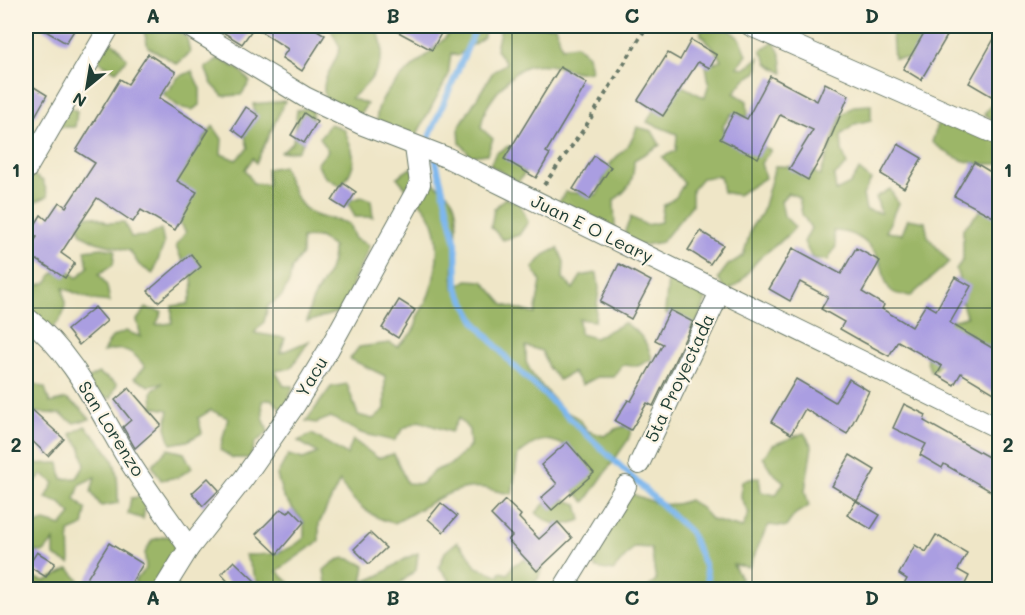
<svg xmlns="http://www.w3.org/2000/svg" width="1025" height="615" font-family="Mali,sans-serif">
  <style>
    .forest { fill: #9cb667; stroke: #5e7a4e; stroke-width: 1.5 }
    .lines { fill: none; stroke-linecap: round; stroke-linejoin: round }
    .stream { stroke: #7db7ee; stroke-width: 6 }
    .building { fill: #aa9ee1 }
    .street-casing { stroke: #687867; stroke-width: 22 }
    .path { stroke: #687867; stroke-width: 4; stroke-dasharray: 4.5 4.5; stroke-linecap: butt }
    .street { stroke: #fff; stroke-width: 20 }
    .grid { fill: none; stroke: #1f3d34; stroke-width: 1.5; stroke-opacity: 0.55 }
    .labels { text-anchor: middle; stroke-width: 4.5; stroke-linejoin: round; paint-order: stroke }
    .street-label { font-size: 18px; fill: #1f3d34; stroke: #fcf5e5 }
    .neatline { fill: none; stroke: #1f3d34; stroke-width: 2 }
    .grid-label { font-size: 20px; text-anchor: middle; font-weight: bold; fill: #1f3d34 }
  </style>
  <rect width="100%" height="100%" fill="#fcf5e5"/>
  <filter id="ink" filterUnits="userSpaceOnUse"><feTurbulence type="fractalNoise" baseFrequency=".0167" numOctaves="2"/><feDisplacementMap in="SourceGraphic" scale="12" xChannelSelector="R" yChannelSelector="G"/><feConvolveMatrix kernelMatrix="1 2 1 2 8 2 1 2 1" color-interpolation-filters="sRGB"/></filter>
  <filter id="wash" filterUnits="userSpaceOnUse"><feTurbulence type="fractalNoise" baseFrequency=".008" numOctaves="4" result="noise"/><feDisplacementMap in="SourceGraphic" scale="24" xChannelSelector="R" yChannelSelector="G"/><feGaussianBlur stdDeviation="1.35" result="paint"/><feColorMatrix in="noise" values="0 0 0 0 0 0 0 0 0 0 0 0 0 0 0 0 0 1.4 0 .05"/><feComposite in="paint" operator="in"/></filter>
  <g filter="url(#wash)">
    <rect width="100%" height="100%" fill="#efe6c7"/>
    <g class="forest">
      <polygon points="151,26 171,27 187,38 190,53 177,64 148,47 144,31"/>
      <path d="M329 26H374C393 53 375 81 351 98L367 104 358 117 327 104C317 77 334 72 340 47Z"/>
      <path d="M454 26H485L484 37 457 56 451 53 448 76 417 134 407 146 381 131C379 125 376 118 377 113 383 80 436 56 454 26Z"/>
      <path d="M501 26H555L562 47 576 45 588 55 591 71C574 74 574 70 559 67 529 60 517 67 499 90 489 103 483 111 481 128L493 139 487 154 471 156 460 143 459 127 493 72 506 63 496 50Z"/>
      <polygon points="701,26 725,26 741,40 747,55 737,67 746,68 759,57 757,72 744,80 734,93 747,101 748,117 731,114 723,126 728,141 757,144 771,150 761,163 765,178 738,195 723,192 720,176 702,178 692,190 692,205 662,242 628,248 625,231 631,217 646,225 661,222 663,206 676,197 684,183 662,157 676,151 677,134 647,122 655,107 665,77 705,98 709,83 706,66 721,60 713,47 701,35"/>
      <polygon points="895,26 928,26 932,37 911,59 894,58 892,34"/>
      <polygon points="104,37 117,46 127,59 116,71 101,63 89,44"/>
      <polygon points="774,41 781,56 783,73 768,64 761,50"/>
      <polygon points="219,59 240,70 250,82 241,95 223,96 212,84 205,68"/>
      <polygon points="192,71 200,89 200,105 192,110 179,107 161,92 169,90 177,78"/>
      <polygon points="999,95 999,123 984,114"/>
      <path d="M285 101 256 163 253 158 245 169 253 183 268 185 267 169 283 166C291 186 298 212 321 217 331 219 339 220 349 224L355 239 369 245C363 271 350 271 351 303L338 312 307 322C309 290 335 279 333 247L319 237 302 238V254L292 268 289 283 282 296 268 306 264 322 254 333 285 338 280 353 309 341 291 368 275 371 284 386H293L285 413 271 399 262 401 263 417 268 432 255 443 250 458H233L220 450 228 418 211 410 198 418 202 433 187 441 171 444 166 427 169 410 153 407 152 391 163 383 149 386 134 378 145 367C133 350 124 346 103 352L112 337 126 331 141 337 137 320 146 308 162 312 156 325 172 323V306L188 304C201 274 184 272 176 246L186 232 177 218 171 174 185 166 213 126 222 139 221 154 236 160 248 148 244 132 256 120 253 104Z"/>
      <polygon points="63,104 77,111 75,127 41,127"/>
      <path d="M871 105V120L855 124 841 135 842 150 847 165 834 176 836 191 850 184 859 170 871 180 863 195 866 210 881 213 876 197 890 189 898 203 886 232 902 234 908 219 925 222 928 237 949 262 911 296C906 295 897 295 893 292 884 286 885 276 882 267 874 244 856 231 833 231L836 246 828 260 812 258 804 242 811 228 802 214 799 197 788 193 781 201 784 216 795 227C785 241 771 247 759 259 745 273 746 282 726 291L718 278 728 265 743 256 752 226 762 213 775 166 808 167 820 176 841 116 854 106Z"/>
      <polygon points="312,108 313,124 298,151 281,152 293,142 297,110"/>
      <path d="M940 119 999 141V164C969 165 956 161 932 142Z"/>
      <path d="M330 124 344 129C354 154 360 163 341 186L325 177 317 164 328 151 320 137Z"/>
      <path d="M637 127 652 131 660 145 634 160C634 180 630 189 614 200L615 231 557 205 566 192 597 195C602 186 605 171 611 163 623 149 631 147 637 127Z"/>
      <polygon points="509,146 522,155 527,170 518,182 490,165 496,153"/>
      <path d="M411 168C423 177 440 185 450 196 466 214 449 263 454 289L467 280 483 281 504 305 535 314 541 282 533 268 544 255 558 248 564 262 563 278 573 289 581 276 597 273 599 289 595 321 579 319 580 334 595 338 624 323C640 332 647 341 652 359L638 366 622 365 613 377H597L582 385 573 372 559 380 548 367 542 351 526 346V362L533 376 564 411 578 418 588 431 604 436 618 428 633 425 628 440 585 502 573 490 567 447C545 435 536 440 518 455L512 494C503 493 494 490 485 488 451 483 423 510 394 523 370 518 351 501 340 481L319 524V541L277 571 296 589H261L245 555C269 555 285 555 304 538V522L283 497 277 475 288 455 303 459 318 453 298 441 312 434 347 455 353 440 378 458 394 454 407 483 421 484 434 471 451 464 470 446 469 430 459 418 451 432 419 421 404 428 394 441 361 433 331 417 316 423 306 421 331 387 347 384 358 415 373 419 385 409V376L350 359 359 347 390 343 397 347C406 339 418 330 417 317 435 292 445 244 430 216 422 201 407 192 397 177Z"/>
      <polygon points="29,173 43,181 48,196 26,206 26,174"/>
      <polygon points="362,197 371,200 373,217 355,217 347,201"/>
      <polygon points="505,198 520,204 528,222 519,235 503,240 491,227 494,209"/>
      <path d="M999 207V374L996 381 973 373 974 336 963 331C951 345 946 363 931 372 923 355 924 339 935 324L967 317C958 301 964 286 956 270L963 259V229L980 211Z"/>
      <polygon points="94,216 108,223 124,222 131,237 147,236 161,229 164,244 153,274 139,265 130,251 96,242 81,234 77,217"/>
      <path d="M102 248 115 250 113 265 99 274 107 286 110 302 93 300 63 288C67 308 66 317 50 330L26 324V289L48 282 51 275 65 267 77 278 88 267 85 250Z"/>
      <polygon points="668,279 694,290 706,300 694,330 678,323 665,312"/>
      <polygon points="98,373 117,384 111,398 93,396 84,381"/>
      <polygon points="31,382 45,388 50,403 66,399 79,407 90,419 74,423 60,414 27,412 26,391"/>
      <path d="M85 426C115 458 118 459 118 503L101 506 91 492 95 477 80 484 75 499 86 510 83 526 69 532 70 564 54 556V540L44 552 28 551 26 548V522L29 526 45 521 61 526 71 514 60 503 46 498 54 483 42 474 31 486V502L26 507V467L28 464 59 463 62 479 77 478 85 465 81 448 71 434Z"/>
      <path d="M804 433 812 446 805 491 809 506 795 514 786 527 769 525C760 538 757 553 749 567L733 565 741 578 739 589H646L656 581 651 548 634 547 613 571 596 568 591 551 604 542 609 527 630 493C653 502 665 510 689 500L701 508 712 520 742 528 749 513 741 498 742 481 759 477 761 492 776 495 784 482 772 472 763 457 773 445Z"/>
      <polygon points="168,449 184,453 192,468 178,477 161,480 152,465"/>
      <polygon points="147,496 143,519 128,514 131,498"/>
      <path d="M563 499 577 504 581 520C562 527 552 527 536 513L547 501Z"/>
      <polygon points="167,536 183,541 164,568 159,583 152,589 142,589 134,581 146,569 145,553 152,540"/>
      <polygon points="457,542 468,553 476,567 500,576 500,572 508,574 513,565 528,558 543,564 538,579 525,590 511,581 506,583 505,589 450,589 450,581 439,567 445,552"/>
      <path d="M418 553 416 570 393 589H327L324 570C340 555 347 555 365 566L362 582C384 577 397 560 418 553Z"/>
      <polygon points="69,569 87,589 36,589 27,576 45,581"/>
    </g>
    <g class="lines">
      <g class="stream">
        <polyline points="432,148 429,137 477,26"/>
        <polyline points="435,157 456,243 457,288 476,323 512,364 690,532 705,566 710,590"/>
      </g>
    </g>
    <g id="blocks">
      <g class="building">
        <polygon points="37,26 77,26 66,43"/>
        <polygon points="213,26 311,26 325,35 302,71 282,58 288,49 254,27 242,44"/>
        <polygon points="387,26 445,26 432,50"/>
        <polygon points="928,26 953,26 921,80 903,69"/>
        <polygon points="999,30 999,87 993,97 969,83"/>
        <polygon points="691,40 717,55 710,68 698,62 663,116 638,100 668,53 680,60"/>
        <polygon points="148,54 176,72 159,98 209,130 177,181 197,192 175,230 141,210 133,222 97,198 61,253 75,263 65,278 26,253 37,237 30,233 41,215 47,220 59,202 66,207 95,163 76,151 120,79 128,84"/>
        <polygon points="560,67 587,83 546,152 550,154 536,178 504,159"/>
        <polygon points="770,76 817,101 825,83 849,95 825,151 808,180 789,169 813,130 780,115 758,158 720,139 734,112 747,119"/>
        <polygon points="26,82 47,95 26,132"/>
        <polygon points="246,107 259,116 244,138 232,129"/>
        <polygon points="304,113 317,122 304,143 291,135"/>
        <polygon points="898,144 922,158 904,188 881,174"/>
        <polygon points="594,156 611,167 590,199 573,189"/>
        <polygon points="974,162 999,177 999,220 954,196"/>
        <polygon points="343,183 356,192 345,209 332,201"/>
        <polygon points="700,231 723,245 710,264 688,250"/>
        <polygon points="793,248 841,274 856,248 880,261 862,292 884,305 882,309 912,327 926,304 936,310 955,277 971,286 950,323 999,352 999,396 961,373 954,385 937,375 942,366 898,341 889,356 863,342 840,329 844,322 821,309 828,297 800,282 790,301 769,289"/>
        <polygon points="191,254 201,267 158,302 148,291"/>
        <polygon points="619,264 651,281 631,319 600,302"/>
        <polygon points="399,300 415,310 398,338 382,328"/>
        <polygon points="95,307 107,321 79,345 67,330"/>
        <polygon points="670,310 693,322 653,406 647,403 631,430 615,421 628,400 631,401 663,344 655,340"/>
        <polygon points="796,379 835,402 849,379 869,391 847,434 805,409 791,434 771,422"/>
        <polygon points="129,388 161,425 135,448 123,427 131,420 115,400"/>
        <polygon points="26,404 64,439 48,456 26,435"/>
        <polygon points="904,404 926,415 924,421 999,463 999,496 944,464 942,468 920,455 926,444 893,428"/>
        <polygon points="567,442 594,473 552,510 541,498 557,484 541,465"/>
        <polygon points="850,455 875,470 857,501 832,486"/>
        <polygon points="208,478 219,490 203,506 192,493"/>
        <polygon points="505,500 521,515 519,518 539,539 558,522 572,538 537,571 508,540 512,536 491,515"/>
        <polygon points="856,501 880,515 871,529 847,515"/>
        <polygon points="441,503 457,516 443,532 428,519"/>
        <polygon points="281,509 288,513 291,509 304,522 277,554 256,534"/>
        <polygon points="370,533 386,548 369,564 354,549"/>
        <polygon points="936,535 967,553 958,570 969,576 962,590 901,590 907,579 899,574 915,545 926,552"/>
        <polygon points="109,543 143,564 127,590 102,590 86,580"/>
        <polygon points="37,552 55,563 46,577 28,566"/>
        <polygon points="234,561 255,581 246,590 236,590 221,574"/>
      </g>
    </g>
  </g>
  <g filter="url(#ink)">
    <use href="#blocks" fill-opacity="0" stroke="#687867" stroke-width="1.5"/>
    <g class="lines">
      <defs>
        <g id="street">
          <polyline points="188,26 305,97 363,125 448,158 1000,429"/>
          <polyline points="751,26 1000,136"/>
          <polyline points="26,170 110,26"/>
          <path d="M26 317C71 351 96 405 124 453 144 486 167 516 189 548"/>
          <polyline points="639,464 720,292"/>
          <polyline points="163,590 189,548 244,478 295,405 329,349 420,184 415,147"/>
          <polyline points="562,590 626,486"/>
        </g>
      </defs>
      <use href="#street" class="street-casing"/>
      <polyline class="path" points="544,185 584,129 647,26"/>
      <use href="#street" class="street"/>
    </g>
  </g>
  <path class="grid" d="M273 26V590M512 26V590M752 26V590M26 308H1000"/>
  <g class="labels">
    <g class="street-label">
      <text transform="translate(592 229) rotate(26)" y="6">Juan E O Leary</text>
      <text transform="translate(312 377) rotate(-59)" y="6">Yacu</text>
      <text transform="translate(680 378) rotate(-65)" y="6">5ta Proyectada</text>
      <text transform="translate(111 429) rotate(58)" y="6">San Lorenzo</text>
    </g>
  </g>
  <rect width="1025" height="615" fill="none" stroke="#fcf5e5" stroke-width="66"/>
  <g transform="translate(87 87) rotate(210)" stroke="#fcf5e5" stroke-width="4.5" paint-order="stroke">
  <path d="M0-4.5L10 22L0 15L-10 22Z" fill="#1f3d34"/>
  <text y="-9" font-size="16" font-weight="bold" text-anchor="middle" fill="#1f3d34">N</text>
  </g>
  <rect x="33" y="33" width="959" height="549" class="neatline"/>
  <g class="grid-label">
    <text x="153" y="23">A</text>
    <text x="393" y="23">B</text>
    <text x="632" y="23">C</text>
    <text x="872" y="23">D</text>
    <text x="16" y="177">1</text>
    <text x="1008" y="177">1</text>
    <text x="16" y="452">2</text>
    <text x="1008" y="452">2</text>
    <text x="153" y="605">A</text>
    <text x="393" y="605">B</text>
    <text x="632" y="605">C</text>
    <text x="872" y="605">D</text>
  </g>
</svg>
